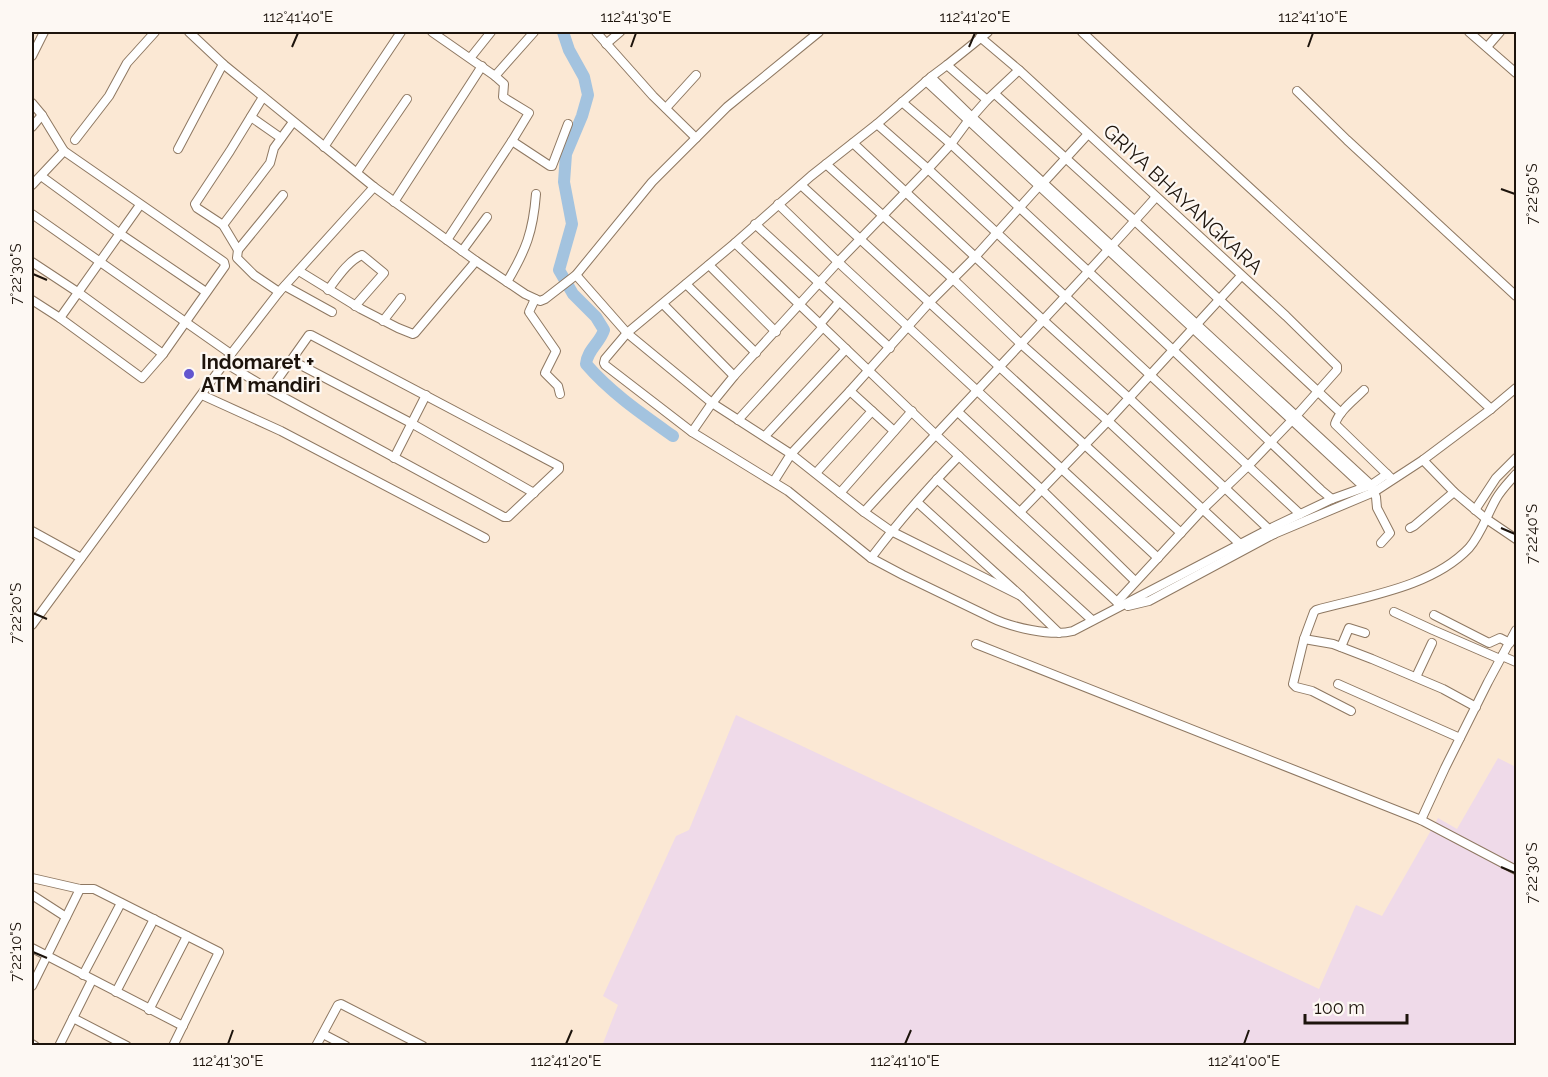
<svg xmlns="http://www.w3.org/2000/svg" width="1548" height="1077" font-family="Raleway,sans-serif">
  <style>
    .industrial { fill: #efdae9 }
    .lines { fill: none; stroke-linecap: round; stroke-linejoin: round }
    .river { stroke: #a3c3df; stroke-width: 12 }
    .minor-casing { stroke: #8e7862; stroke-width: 10 }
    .minor { stroke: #fff; stroke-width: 8 }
    .ticks { fill: none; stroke: #1d140c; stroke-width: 2 }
    .poi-dot { fill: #6256cf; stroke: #fdf8f3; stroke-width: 2 }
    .labels { text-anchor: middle; stroke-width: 4.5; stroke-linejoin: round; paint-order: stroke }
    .street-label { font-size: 20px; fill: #1d140c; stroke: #fdf8f3 }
    .poi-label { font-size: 20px; font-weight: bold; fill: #1d140c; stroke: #fdf8f3; text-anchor: start }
    .neatline { fill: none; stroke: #1d140c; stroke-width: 2 }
    .ticks-label { font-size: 15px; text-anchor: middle; fill: #1d140c }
  </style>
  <rect width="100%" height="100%" fill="#fbe8d4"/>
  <polygon class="industrial" points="736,715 1319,989 1356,905 1382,916 1438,818 1457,829 1498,758 1516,767 1516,1045 602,1046 618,1005 603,996 676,836 689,830"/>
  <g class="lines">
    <path class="river" d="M563 32 569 50 584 77 588 95 582 116 566 154 564 182 572 224 559 270 573 294 596 317 604 330C600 343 587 350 586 364 611 393 642 414 673 436"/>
    <defs>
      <g id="minor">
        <polyline points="189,32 223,64 374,187 476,261 525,294 540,301 545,299 576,275 652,182 727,107 819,32"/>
        <polyline points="432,32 495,76 504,84 503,97 529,113 512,141"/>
        <polyline points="596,32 653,96 696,138"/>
        <path d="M988 32 947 65 931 77 877 124 811 176 735 243 627 333 605 359 604 363 605 365 692 432 788 491 871 558 903 575 990 617C1010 627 1052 637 1073 631L1269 529 1332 499 1371 485 1387 474"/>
        <polyline points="1082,32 1189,132 1491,409"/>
        <polyline points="1469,32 1516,73"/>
        <polyline points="980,37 1019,70 1286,316 1337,366 1337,370 1296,416 1249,465 1202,510 1117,602"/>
        <polyline points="606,44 620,32"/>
        <polyline points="1487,47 1500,32"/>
        <polyline points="32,56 44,32"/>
        <polyline points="471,57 491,32"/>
        <polyline points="947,65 987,100"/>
        <polyline points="495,76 534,32"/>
        <polyline points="931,77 972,117 1371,485 1376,497 1377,508 1390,533 1381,543"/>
        <polyline points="926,81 1364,487"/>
        <polyline points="1297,91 1347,140 1516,296"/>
        <polyline points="995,94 1135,221 1341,413"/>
        <polyline points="263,97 230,151 195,204 197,208 223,225 238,250 283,195"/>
        <polyline points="902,102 951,144 1173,350 1321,490 1332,499"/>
        <polyline points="32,103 42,115 64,151 224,262 225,266 163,354 142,378 60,318 32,300"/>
        <polyline points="666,108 696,75"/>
        <polyline points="251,117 281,138"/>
        <polyline points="972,117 987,100 1019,70"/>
        <polyline points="877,124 928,169 1300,514"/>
        <polyline points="32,127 42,115"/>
        <polyline points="75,140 109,96 127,63 155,32"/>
        <polyline points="853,143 1043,320 1129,398 1274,534"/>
        <polyline points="324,147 401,32"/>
        <polyline points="178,149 223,64"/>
        <polyline points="826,164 953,279 1020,343 1108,421 1240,544"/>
        <polyline points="357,172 407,99"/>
        <polyline points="41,176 119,233 206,292"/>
        <polyline points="1044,182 1088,134"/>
        <polyline points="32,185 64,151"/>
        <polyline points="801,185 1181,533"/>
        <polyline points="394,202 482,66"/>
        <polyline points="778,204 838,262 1158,558"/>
        <polyline points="32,214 231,354"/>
        <polyline points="755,224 890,348"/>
        <polyline points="223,225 270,163 274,148 293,122"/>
        <polyline points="447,240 512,141 550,166 552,166 568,124"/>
        <polyline points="735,243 935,434 1117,602 1120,606"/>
        <polyline points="238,250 237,258 254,275 279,292"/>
        <polyline points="462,251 487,217"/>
        <polyline points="32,262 79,293 163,354"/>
        <polyline points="709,265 776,332"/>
        <polyline points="299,271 361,309 398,328 413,334 415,333 476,261"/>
        <polyline points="576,275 627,333 712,403 791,454 864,512 891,531 1021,596"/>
        <path d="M507 282C526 250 533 232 536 194"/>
        <polyline points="686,284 756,353"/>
        <polyline points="285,286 332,312"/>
        <path d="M328 290C337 278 349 260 362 255L384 273 355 306"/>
        <polyline points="535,299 529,312 556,351 545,373 558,386 560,394"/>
        <polyline points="663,304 734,376"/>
        <polyline points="60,318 140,205"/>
        <polyline points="383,321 401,298"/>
        <polyline points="820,324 839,302"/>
        <polyline points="291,360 411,423 534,493"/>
        <polyline points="225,363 270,390 504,517 508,517 559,469 559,466 311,335 309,335 270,390"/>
        <path d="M1364 390C1354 400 1339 411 1335 424L1390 477"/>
        <polyline points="850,391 894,431"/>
        <polyline points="202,395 281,431 485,538"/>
        <polyline points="958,412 1042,490 1135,581"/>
        <polyline points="738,420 823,327"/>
        <polyline points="692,432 712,403 734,376 838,262 928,169 951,144 968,121"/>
        <polyline points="765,436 846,349"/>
        <polyline points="394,458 426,395"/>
        <polyline points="1423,460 1454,492 1485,518 1516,539"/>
        <polyline points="816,473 872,411"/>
        <polyline points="937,479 1092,620"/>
        <polyline points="774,481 791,454 850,391 929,303 975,257 1039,186"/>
        <polyline points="840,493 912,411"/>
        <polyline points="917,502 1021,596 1059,633"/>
        <polyline points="1475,510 1496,478 1516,458"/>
        <path d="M864 512C961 406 1061 304 1156 197"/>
        <polyline points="1020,512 1108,421 1241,276"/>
        <polyline points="1410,528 1414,526 1454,492"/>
        <polyline points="32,531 81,558"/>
        <path d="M871 558C898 522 928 488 959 456"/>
        <polyline points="1128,606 1149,601 1274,534 1374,492 1423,460 1491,409 1516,388"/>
        <polyline points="1394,612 1433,630 1500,659"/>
        <polyline points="1434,615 1489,643 1500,638 1510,643"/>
        <polyline points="32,625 231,354 279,292 374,187"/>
        <polyline points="1304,639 1333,644 1372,659 1443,689 1476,707"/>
        <polyline points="976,644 1421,820 1516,870"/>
        <polyline points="1341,647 1349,628 1365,633"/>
        <polyline points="1502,656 1516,662"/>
        <polyline points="1416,677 1432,643"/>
        <polyline points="1338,684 1460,738"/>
        <path d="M1351 711 1312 691 1296 687 1293 684 1304 639 1314 612 1316 610C1367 596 1432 587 1469 548 1481 534 1487 515 1496 499 1501 490 1509 482 1516 474"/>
        <polyline points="1421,820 1445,768 1488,682 1516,630"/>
        <polyline points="32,878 80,889 94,889 219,952 173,1046"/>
        <polyline points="32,895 66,917"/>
        <polyline points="32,948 183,1026"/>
        <polyline points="83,975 121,903"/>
        <polyline points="32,986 80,889"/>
        <polyline points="116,992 154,919"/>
        <polyline points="149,1010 187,936"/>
        <polyline points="73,1018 127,1046"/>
        <polyline points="323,1034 346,1046"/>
        <polyline points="32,1044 35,1046"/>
        <polyline points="59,1046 92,980"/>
        <polyline points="316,1046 338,1005 341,1004 423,1046"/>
      </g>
    </defs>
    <use href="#minor" class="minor-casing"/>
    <use href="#minor" class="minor"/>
  </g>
  <path class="ticks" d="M292 47 298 33M631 47 636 33M969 47 975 33M1308 47 1313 33M1501 189 1515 194M33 274 47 280M1501 528 1515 534M33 613 47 619M1501 867 1515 873M33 952 47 958M228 1044 233 1030M566 1044 572 1030M905 1044 911 1030M1244 1044 1249 1030"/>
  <circle class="poi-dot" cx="189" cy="374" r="6"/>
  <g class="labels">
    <g class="street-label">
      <text transform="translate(1183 199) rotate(43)" y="7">GRIYA BHAYANGKARA</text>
    </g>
    <g class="poi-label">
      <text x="201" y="369">Indomaret +<tspan x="201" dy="23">ATM mandiri</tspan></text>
    </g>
  </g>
  <rect width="1548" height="1077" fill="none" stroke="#fdf8f3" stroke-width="66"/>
  <path d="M1305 1014v9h102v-9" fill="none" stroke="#1d140c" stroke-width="3"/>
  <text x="1314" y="1014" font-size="18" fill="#1d140c" stroke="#fdf8f3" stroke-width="4.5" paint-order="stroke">100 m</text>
  <rect x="33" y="33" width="1482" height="1011" class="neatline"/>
  <g class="ticks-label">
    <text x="298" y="22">112°41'40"E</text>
    <text x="636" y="22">112°41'30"E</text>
    <text x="975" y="22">112°41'20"E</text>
    <text x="1313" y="22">112°41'10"E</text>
    <text transform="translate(1532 194) rotate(-90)" y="5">7°22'50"S</text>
    <text transform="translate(16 274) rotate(-90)" y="5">7°22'30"S</text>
    <text transform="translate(1532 534) rotate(-90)" y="5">7°22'40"S</text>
    <text transform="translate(16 613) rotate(-90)" y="5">7°22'20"S</text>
    <text transform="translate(1532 873) rotate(-90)" y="5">7°22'30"S</text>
    <text transform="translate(16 952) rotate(-90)" y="5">7°22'10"S</text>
    <text x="228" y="1066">112°41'30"E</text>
    <text x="566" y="1066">112°41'20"E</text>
    <text x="905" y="1066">112°41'10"E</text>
    <text x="1244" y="1066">112°41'00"E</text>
  </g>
</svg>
